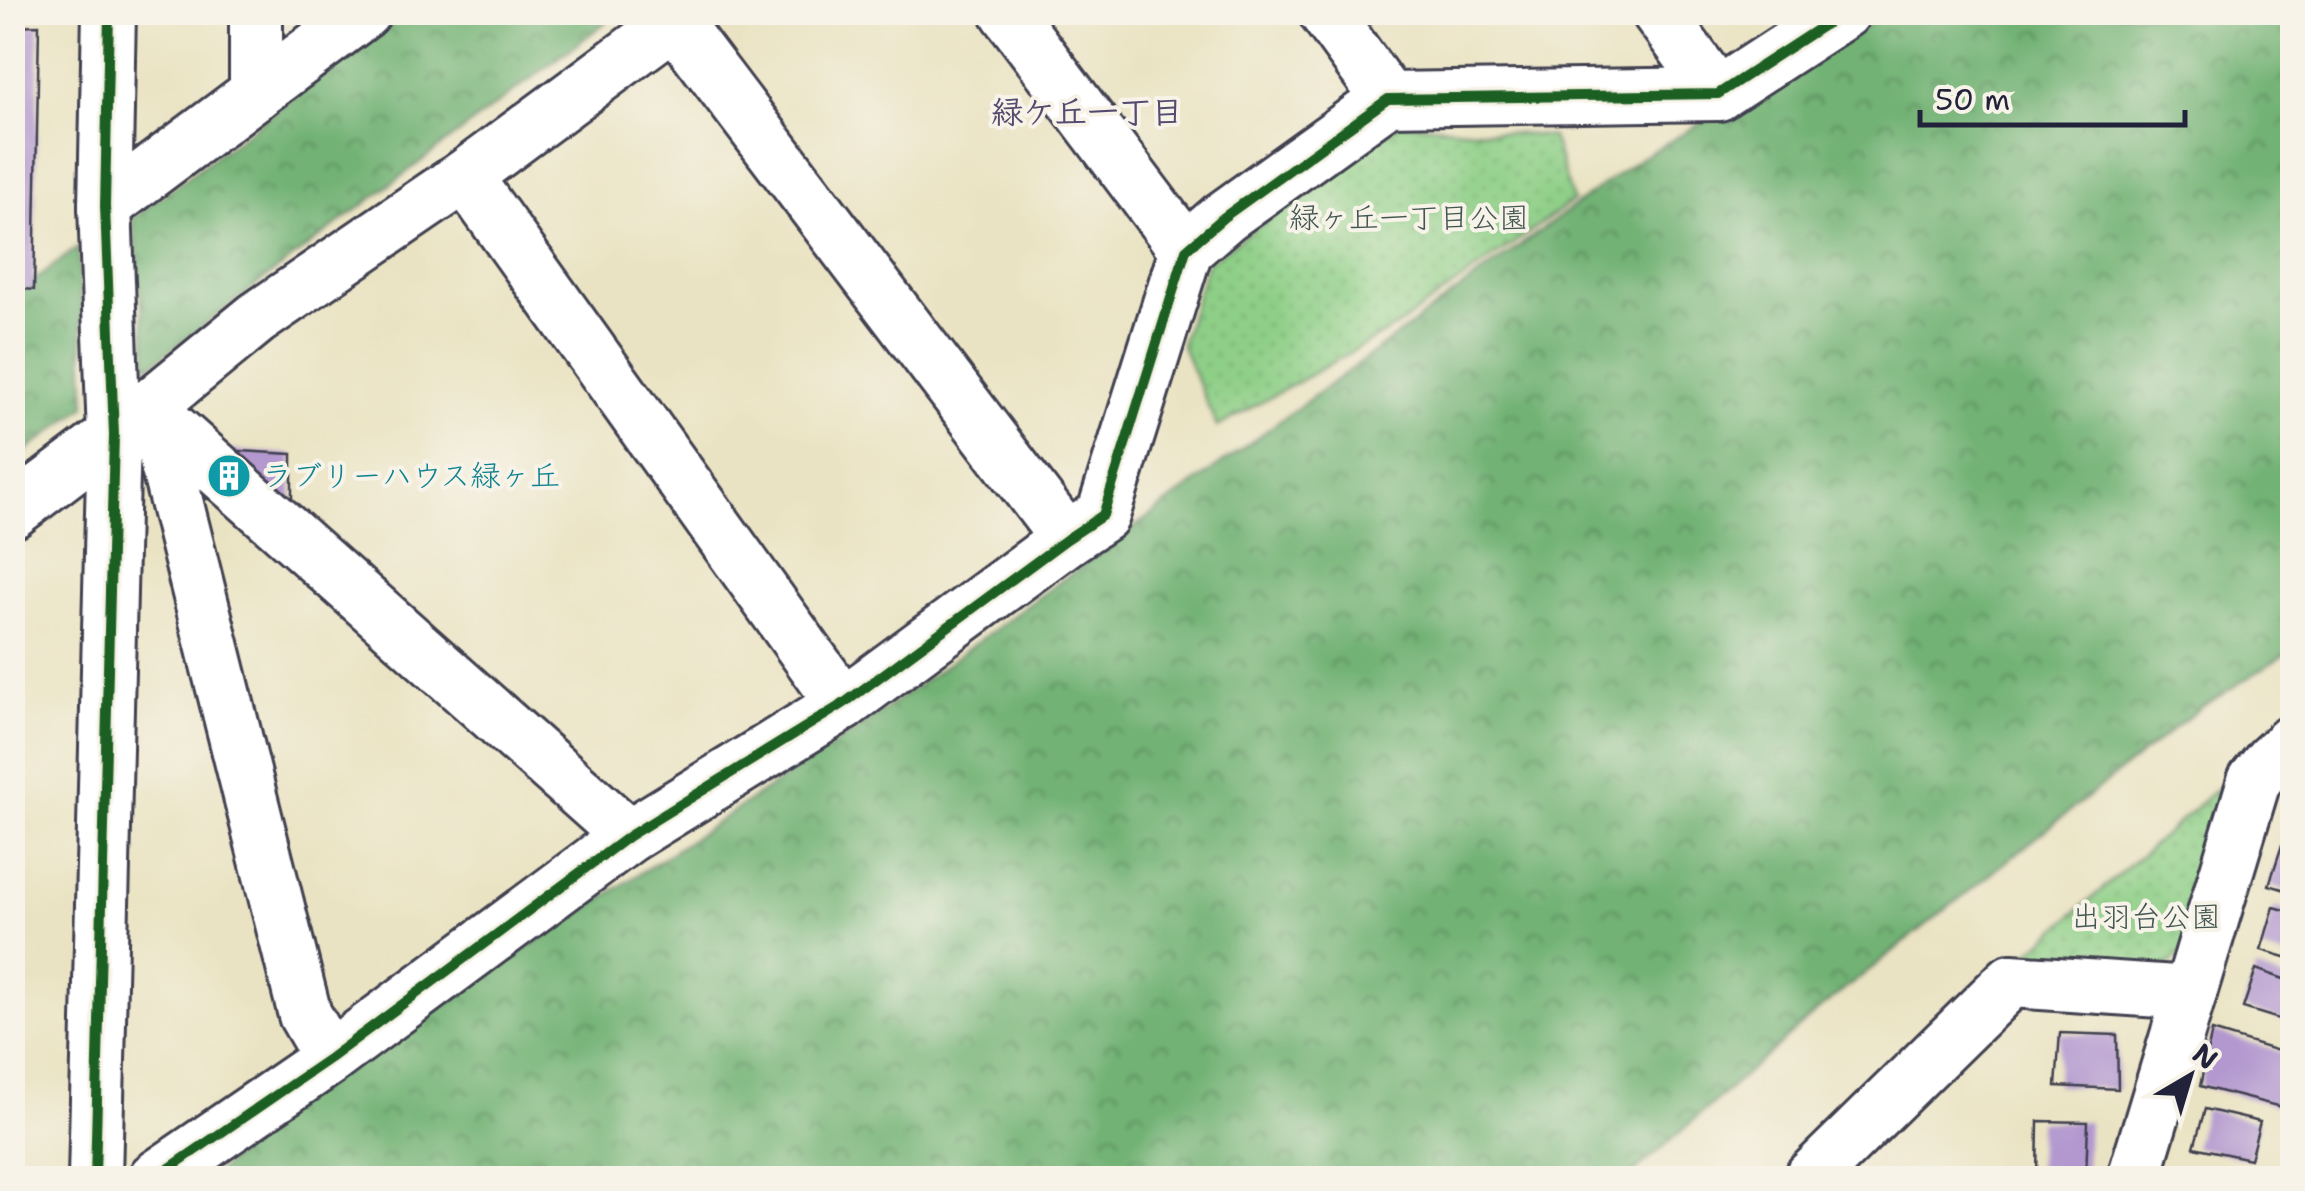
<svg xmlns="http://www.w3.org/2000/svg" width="2305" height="1191" font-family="'Shantell Sans','Klee One',sans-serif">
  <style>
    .forest { fill: url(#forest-crowns); stroke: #4a6a58; stroke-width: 2.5 }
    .park { fill: url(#park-dots); stroke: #587861; stroke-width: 2.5 }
    .building { fill: #b298cf }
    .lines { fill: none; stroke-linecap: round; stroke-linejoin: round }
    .minor-casing { stroke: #403f4f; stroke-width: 58 }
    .minor { stroke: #fff; stroke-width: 52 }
    .cycleway-casing { stroke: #f7f3e8; stroke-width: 16 }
    .cycleway { stroke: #1b5e20; stroke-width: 10 }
    .labels { text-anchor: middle; stroke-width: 8; stroke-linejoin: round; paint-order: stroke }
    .park-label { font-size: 30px; fill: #425652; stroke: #f7f3e8 }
    .culture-label { font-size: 30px; fill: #0d838f; stroke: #f7f3e8; text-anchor: start }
    .neighbourhood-label { font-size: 32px; font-weight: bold; fill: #544b6f; stroke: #f7f3e8 }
  </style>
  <defs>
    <pattern id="forest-crowns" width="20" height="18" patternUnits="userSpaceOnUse" patternTransform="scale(2.5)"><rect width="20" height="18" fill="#72b274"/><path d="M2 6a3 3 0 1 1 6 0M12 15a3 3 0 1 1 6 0" fill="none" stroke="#5d9060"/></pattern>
    <pattern id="park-dots" width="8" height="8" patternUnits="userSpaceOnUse" patternTransform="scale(2.5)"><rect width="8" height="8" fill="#8ecf87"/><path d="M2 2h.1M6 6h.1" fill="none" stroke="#7ab175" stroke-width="1.8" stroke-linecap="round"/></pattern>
  </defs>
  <rect width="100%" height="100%" fill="#f7f3e8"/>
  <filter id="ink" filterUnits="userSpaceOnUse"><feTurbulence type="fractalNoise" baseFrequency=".01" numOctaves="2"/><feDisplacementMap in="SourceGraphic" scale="20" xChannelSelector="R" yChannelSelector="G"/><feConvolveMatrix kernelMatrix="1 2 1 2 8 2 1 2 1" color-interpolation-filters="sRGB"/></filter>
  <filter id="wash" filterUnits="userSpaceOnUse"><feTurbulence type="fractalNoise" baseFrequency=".0048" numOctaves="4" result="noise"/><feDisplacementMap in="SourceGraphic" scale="40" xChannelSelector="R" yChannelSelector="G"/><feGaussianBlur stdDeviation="2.25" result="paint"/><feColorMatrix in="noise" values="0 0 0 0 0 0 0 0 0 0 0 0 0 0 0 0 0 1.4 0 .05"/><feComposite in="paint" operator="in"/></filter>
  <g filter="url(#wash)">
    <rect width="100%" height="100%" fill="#eae3c3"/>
    <g class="forest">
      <polygon points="406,13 618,13 148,367 133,218"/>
      <polygon points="1888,13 2292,13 2292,650 2200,708 1815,1013 1628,1178 211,1178 296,1101 858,729 1636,161"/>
      <polygon points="78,247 86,406 13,461 13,297"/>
    </g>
    <g class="park">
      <polygon points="1402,123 1552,137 1573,201 1396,327 1217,427 1181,344 1207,263"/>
      <polygon points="2242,767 2190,945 2166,968 2013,967"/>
    </g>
    <g id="blocks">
      <g class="building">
        <polygon points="39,25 34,290 12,288 12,26"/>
        <polygon points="168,447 292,454 292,503 164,497"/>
        <polygon points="2282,845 2292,848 2292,892 2269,885"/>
        <polygon points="2274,907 2292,912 2292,959 2261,950"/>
        <polygon points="2256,969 2292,982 2292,1023 2243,1008"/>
        <polygon points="2212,1031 2292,1055 2281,1107 2200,1086"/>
        <polygon points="2060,1033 2117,1035 2118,1089 2056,1086"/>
        <polygon points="2205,1109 2260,1122 2250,1159 2194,1147"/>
        <polygon points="2038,1121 2088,1122 2086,1178 2037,1178"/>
      </g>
    </g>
  </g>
  <g filter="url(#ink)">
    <use href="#blocks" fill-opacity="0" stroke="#403f4f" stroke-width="2.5"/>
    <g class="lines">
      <defs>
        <g id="minor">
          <polyline points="1007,12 1186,250"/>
          <polyline points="1325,12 1388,99"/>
          <polyline points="1658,12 1718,94"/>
          <polyline points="675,22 1067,539"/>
          <polyline points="256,93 256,12"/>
          <polyline points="465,176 843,704"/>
          <polyline points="105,206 364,12"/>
          <polyline points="154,413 305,1015 330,1058"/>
          <polyline points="154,413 629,836"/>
          <polyline points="12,512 114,435 257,318 465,176 687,12"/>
          <polyline points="95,1178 114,435 105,206 109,12"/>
          <polyline points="155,1178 330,1058 629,836 843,704 1067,539 1103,515 1186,250 1224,217 1388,99 1718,94 1844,12"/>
          <polyline points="1810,1178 2011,981 2190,993"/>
          <polyline points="2134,1178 2254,781 2271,760 2292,741"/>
        </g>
      </defs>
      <use href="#minor" class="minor-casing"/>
      <use href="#minor" class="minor"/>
      <defs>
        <g id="cycleway">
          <polyline points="95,1178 114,435 105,206 109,12"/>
          <polyline points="155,1178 330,1058 629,836 843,704 1067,539 1103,515 1186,250 1224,217 1388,99 1718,94 1844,12"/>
        </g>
      </defs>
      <use href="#cycleway" class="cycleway-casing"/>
      <use href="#cycleway" class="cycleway"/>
    </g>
  </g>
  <defs>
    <symbol id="building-disc" viewBox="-11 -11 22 22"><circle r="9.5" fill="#0f9aa8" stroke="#f7f3e8"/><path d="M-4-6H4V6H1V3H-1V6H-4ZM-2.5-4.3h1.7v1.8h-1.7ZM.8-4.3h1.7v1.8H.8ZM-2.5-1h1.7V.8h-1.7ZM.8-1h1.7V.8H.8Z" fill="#fff"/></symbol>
  </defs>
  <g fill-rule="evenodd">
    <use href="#building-disc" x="204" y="451" width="50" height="50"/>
  </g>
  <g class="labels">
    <g class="park-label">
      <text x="1409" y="228">緑ヶ丘一丁目公園</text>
      <text x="2146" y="927">出羽台公園</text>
    </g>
    <g class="culture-label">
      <text x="262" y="486">ラブリーハウス緑ヶ丘</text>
    </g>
    <g class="neighbourhood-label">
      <text x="1087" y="123">緑ケ丘一丁目</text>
    </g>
  </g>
  <rect width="2305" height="1191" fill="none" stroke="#f7f3e8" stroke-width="50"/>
  <g transform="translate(2190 1076) rotate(38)" stroke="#f7f3e8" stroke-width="8" paint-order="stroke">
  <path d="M0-8L18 38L0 25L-18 38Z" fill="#22223b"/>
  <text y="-15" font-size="28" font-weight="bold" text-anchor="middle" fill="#22223b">N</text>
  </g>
  <path d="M1920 110v15h265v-15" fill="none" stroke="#22223b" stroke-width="5"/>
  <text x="1935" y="110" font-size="30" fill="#22223b" stroke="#f7f3e8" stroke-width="8" paint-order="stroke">50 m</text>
</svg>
